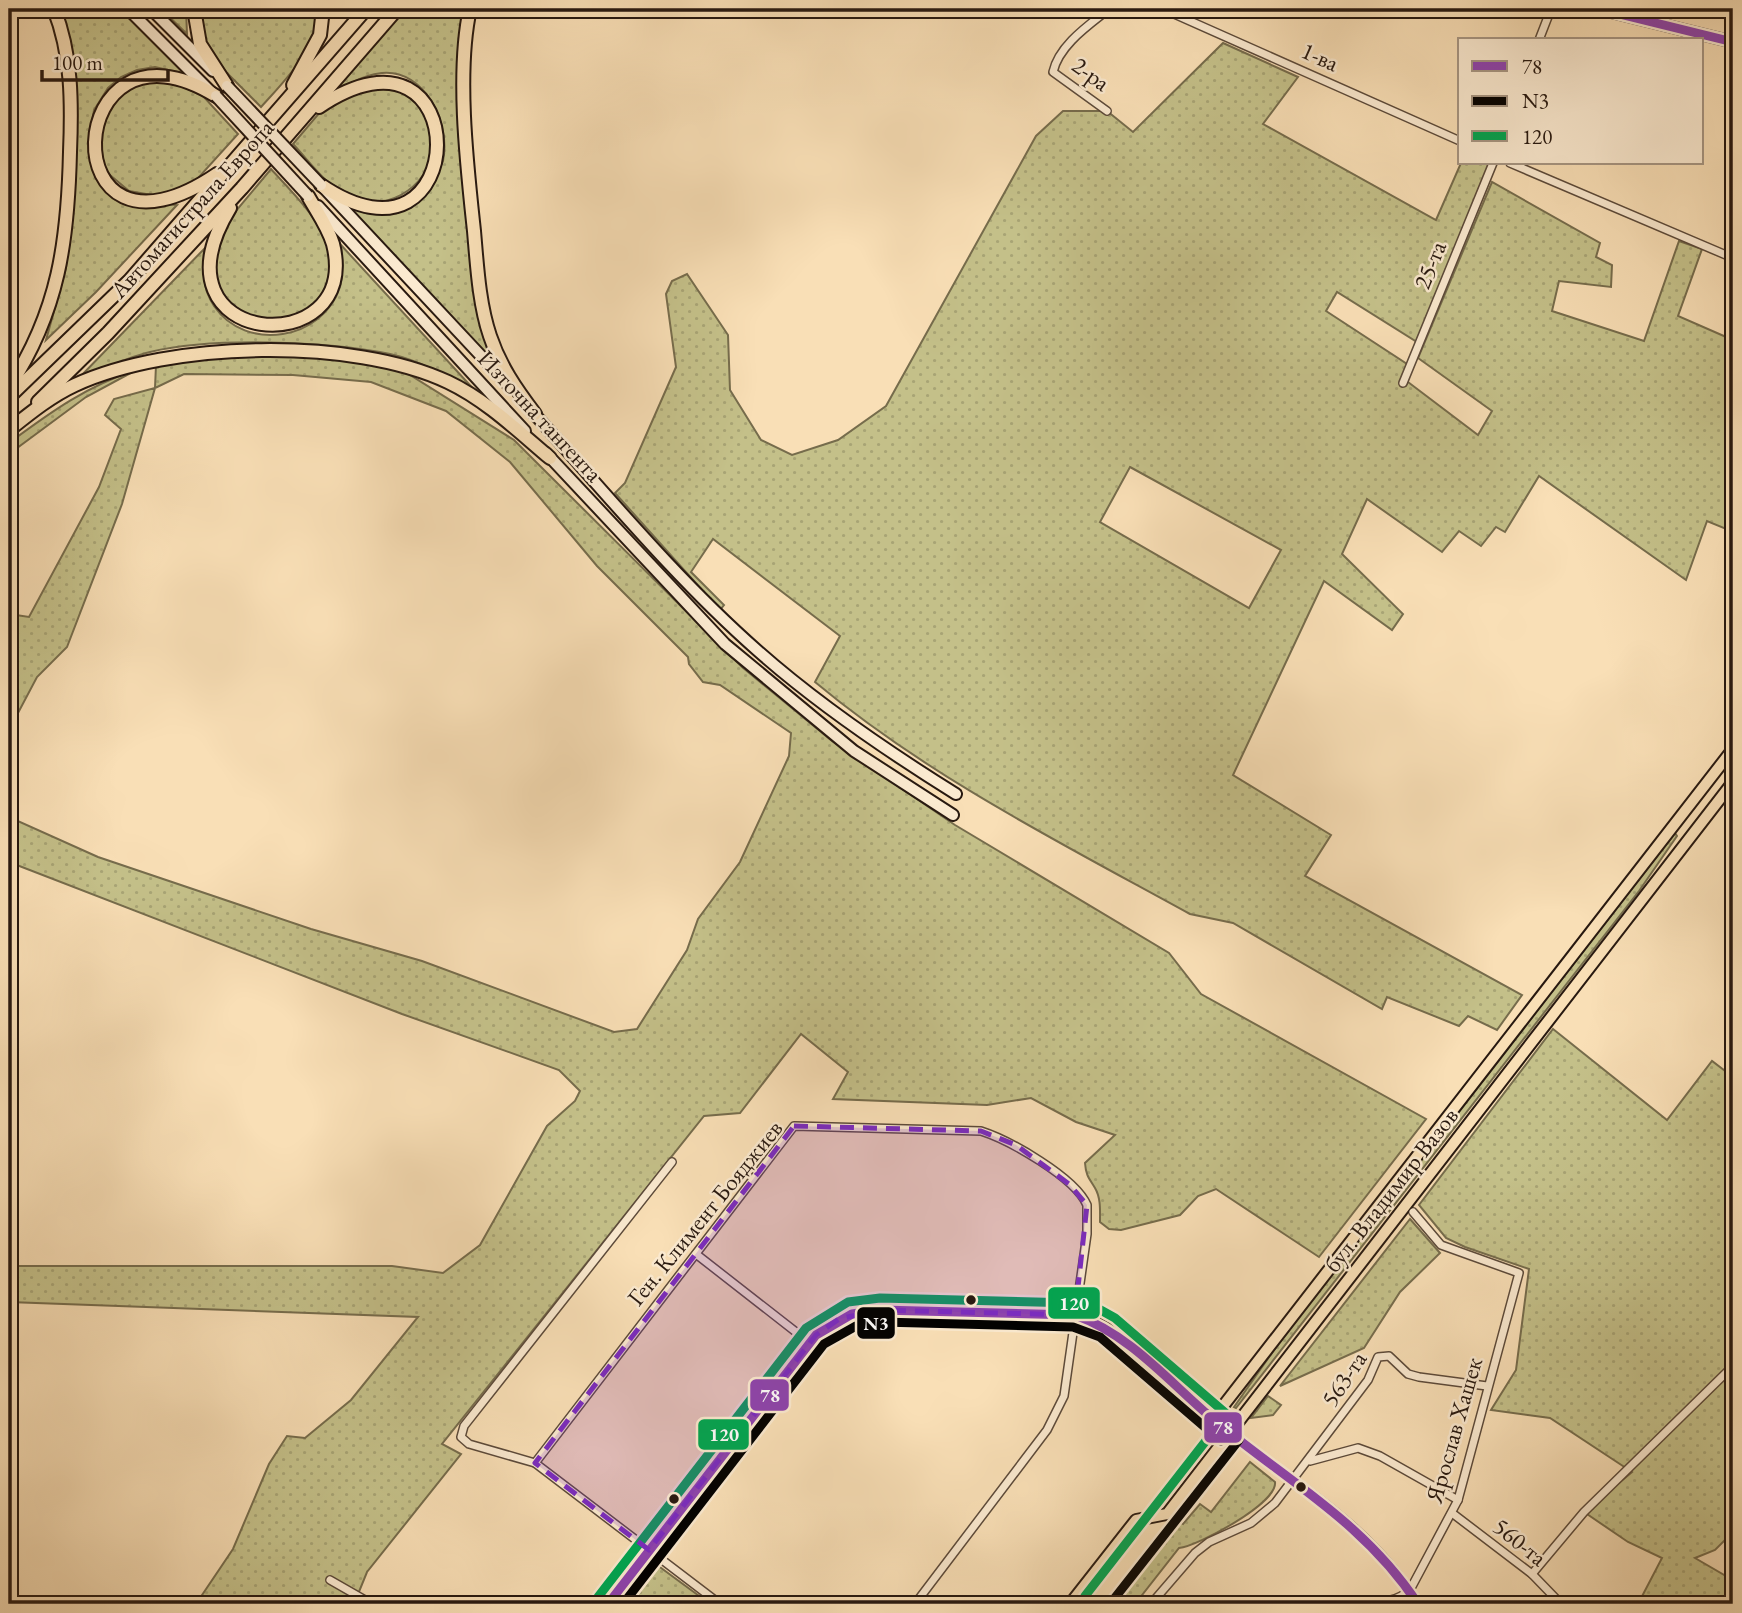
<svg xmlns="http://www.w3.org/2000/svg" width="1742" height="1613" font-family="'EB Garamond',serif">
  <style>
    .grass { fill: url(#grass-dots); stroke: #766c4c; stroke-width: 2; fill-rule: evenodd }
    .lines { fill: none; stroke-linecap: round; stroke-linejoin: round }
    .street-casing { stroke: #5c4a3a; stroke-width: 10 }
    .secondary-casing { stroke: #281910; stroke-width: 14 }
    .primary-casing { stroke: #281910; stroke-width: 14 }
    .highway-casing { stroke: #281910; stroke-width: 16 }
    .street { stroke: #fbead0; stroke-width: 7 }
    .secondary { stroke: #fbead0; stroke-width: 10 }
    .primary { stroke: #f9dfb6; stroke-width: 10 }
    .highway { stroke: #f9dfb6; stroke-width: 12 }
    .secondary-bridge-casing { stroke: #281910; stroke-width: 14; stroke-linecap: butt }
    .secondary-bridge { stroke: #fbead0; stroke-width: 10 }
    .bus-1-casing { stroke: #fbead0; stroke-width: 14 }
    .bus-2-casing { stroke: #fbead0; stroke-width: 14 }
    .bus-3-casing { stroke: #fbead0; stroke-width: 14 }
    .bus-1 { stroke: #8e44ad; stroke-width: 9 }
    .bus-2 { stroke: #000; stroke-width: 9 }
    .bus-3 { stroke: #00a651; stroke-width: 9 }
    .marked { fill: #7b2cbf; fill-opacity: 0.2; stroke: #7b2cbf; stroke-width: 5; stroke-dasharray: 14 9; stroke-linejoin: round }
    .bus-dot { fill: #281910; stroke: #fbead0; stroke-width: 2.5 }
    .labels { text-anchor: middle; stroke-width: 5; stroke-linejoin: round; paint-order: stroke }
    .street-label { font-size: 24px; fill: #281910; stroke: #fbead0 }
    .line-badge { stroke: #fbead0; stroke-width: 2.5 }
    .badge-label { font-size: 19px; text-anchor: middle; font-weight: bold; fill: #fff }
  </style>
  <defs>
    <pattern id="grass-dots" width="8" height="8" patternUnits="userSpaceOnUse" patternTransform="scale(1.75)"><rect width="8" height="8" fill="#c4c089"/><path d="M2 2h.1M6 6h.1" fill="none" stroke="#a8a475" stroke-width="1.8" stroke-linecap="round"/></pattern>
  </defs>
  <rect width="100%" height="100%" fill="#f9dfb6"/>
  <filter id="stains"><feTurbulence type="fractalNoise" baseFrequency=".00286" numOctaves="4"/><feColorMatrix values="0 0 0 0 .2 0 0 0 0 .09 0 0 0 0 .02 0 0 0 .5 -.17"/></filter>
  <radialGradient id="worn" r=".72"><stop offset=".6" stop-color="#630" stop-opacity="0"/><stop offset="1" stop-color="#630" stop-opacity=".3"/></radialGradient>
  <g class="grass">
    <polygon points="58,9 124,9 186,74 155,67 137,70 121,77 108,88 94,110 90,134 90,156 102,177 145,203 177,205 96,292 46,340 66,268 72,185"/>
    <polygon points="161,9 186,9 187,34"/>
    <path d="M197 9H317C318 49 286 79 261 107L226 72 205 42Z"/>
    <path d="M401 9H465L463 155 498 369 340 201C376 218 409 214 432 179 435 174 441 167 443 161 451 124 425 69 382 73 357 76 340 89 320 103Z"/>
    <path d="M1223 43 1298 77 1263 124 1436 220 1461 163H1493L1417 342 1337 292 1326 311 1407 364 1404 383 1408 382 1478 435 1492 411 1418 358 1492 182 1600 243 1596 257 1612 265 1611 287 1559 281 1552 311 1644 341 1679 241 1702 249 1678 316 1733 340V524L1731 531 1707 521 1686 580 1539 476 1505 532 1496 527 1481 546 1459 531 1442 552 1367 499 1342 554 1403 614 1392 630 1324 581 1233 775 1331 835 1305 876 1522 995 1497 1030 1468 1016 1459 1026 1387 997 1382 1009 1233 923 1190 914C1061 843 929 777 815 682L840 636 713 539 691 572 724 605 720 610 615 493 625 483 676 367 666 294 672 281 687 274 728 335 730 390 761 440 792 455 838 440 886 406 1036 136 1063 111H1107L1133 132ZM1130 467 1281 550 1249 608 1100 522Z"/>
    <polygon points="153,73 203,96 238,134 190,187 163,197 129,191 104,170 96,133 112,92"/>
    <path d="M378 81 422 100C426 113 435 133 434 146 429 190 381 217 342 194 324 182 308 160 293 144L326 105Z"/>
    <path d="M271 169C298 199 350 246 325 290 320 299 311 308 304 315L256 322 221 300 212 265 225 224Z"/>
    <path d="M341 245 478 394C450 378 422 361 390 354 326 341 213 337 150 352 126 358 102 369 79 378L204 249C203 270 202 288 214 306 246 353 323 340 340 287 344 273 342 259 341 245Z"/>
    <path d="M234 354 344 359 402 370 514 440 742 667 832 741 955 825 1169 953 1201 994 1426 1119 1319 1257 1216 1189 1198 1196 1180 1215 1121 1230 1109 1229 1100 1222C1100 1211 1101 1198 1095 1188 1089 1178 1086 1176 1085 1163L1115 1135 1076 1122 1031 1098 987 1105 833 1099 848 1072 801 1034 740 1113 704 1116 442 1444 461 1454 367 1572 356 1599 364 1604H196L233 1549 269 1464 287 1436 305 1438 351 1400 418 1317 9 1302V1266H392L443 1273 480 1245 547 1126 575 1101 580 1091 559 1070 402 1014 9 862V817L98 857 311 929 422 961 614 1032 637 1029 687 950 698 919 740 862 789 756 791 733 720 685 703 682 689 664 688 657 597 566 510 462 446 411 371 382 293 375 184 374 155 388 122 504 67 647 37 677 9 730V667L18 643 9 632V614L29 617 99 487 121 429 105 415 114 399 155 388 156 365Z"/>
    <path d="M138 369 86 397 9 454V443C52 411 87 386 138 369Z"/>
    <polygon points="1675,833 1677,836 1639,891 1236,1408 1234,1407 1281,1340"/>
    <polygon points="1553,1029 1667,1120 1712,1061 1733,1077 1733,1532 1715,1550 1695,1558 1726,1576 1733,1576 1733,1604 1638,1604 1662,1558 1628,1542 1584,1512 1632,1472 1550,1418 1491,1410 1516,1370 1529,1269 1465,1247 1446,1238 1419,1205"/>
    <polygon points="1410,1219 1440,1253 1400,1292 1364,1348 1280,1386"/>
    <polygon points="1268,1396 1281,1405 1273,1415 1251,1418"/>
    <path d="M1250 1462 1275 1482C1278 1503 1198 1546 1179 1548L1135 1604H1112L1176 1520 1183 1524 1200 1504 1211 1512Z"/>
    <polygon points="653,1562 710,1604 621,1604"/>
  </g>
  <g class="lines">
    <defs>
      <g id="street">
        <polyline points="1163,9 1460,141"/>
        <polyline points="1539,40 1551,9"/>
        <path d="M1107 111 1053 72C1059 45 1089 25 1109 9"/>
        <polyline points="1510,163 1733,258"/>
        <polyline points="1403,383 1493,163"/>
        <polyline points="672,1162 464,1426 461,1437 469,1444 535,1463 720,1604"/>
        <polyline points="696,1254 810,1343"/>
        <path d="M1229 1432C1295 1482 1376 1531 1418 1604"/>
        <polyline points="1310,1461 1358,1448 1380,1456 1458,1500"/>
        <path d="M535 1463 794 1126 981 1131C1009 1140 1075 1177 1087 1205V1234L1064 1396 1047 1430 915 1604"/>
        <polyline points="1452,1513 1532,1574 1561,1604"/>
        <polyline points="1532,1574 1584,1512 1733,1366"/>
        <polyline points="330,1580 372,1604"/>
        <polyline points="608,1604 816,1335 852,1314 880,1310 1075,1315 1092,1319 1107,1327 1213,1419"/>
        <polyline points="1151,1604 1195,1553 1209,1542 1251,1523 1275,1503 1368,1380 1378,1357 1389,1356 1408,1374 1419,1377 1487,1386"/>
        <path d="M1360 1604C1379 1602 1395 1603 1410 1590L1458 1500 1519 1273 1441 1245 1413 1212"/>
      </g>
      <g id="secondary">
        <polyline points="128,9 213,94"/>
        <polyline points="151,9 213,71"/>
        <polyline points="1599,9 1733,42"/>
        <polyline points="324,188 511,388"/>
        <polyline points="318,206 525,431"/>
        <path d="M529 408C603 490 675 578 758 651 819 705 887 751 956 794"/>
        <polyline points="546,453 725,644 854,751 953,815"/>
      </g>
      <g id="primary">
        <polyline points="1229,1432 1213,1419 1733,749"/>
        <polyline points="1070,1604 1136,1520 1167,1514 1733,782"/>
      </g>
      <g id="highway">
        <polyline points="194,9 200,44 227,86"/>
        <path d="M470 9C456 72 467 166 474 231 477 265 479 304 490 336 500 366 516 389 535 414"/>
        <polyline points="293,85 320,35 323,9"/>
        <path d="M216 96C61 0 48 289 217 174"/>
        <path d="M319 107C478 0 474 289 321 185"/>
        <path d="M230 208C144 349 363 364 333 244 328 227 317 212 308 196"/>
        <path d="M9 387C59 311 68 240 70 152 72 103 72 54 54 9"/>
        <polyline points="9,397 130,280 366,9"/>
        <polyline points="38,402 108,333 242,188 397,9"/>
        <path d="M9 430C29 414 51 396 75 385 170 341 353 337 448 382 486 400 518 431 550 458"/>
      </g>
    </defs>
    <use href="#street" class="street-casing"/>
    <use href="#secondary" class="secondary-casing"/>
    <use href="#primary" class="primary-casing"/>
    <use href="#highway" class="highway-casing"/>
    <use href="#street" class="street"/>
    <use href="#secondary" class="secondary"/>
    <use href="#primary" class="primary"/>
    <use href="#highway" class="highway"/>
    <defs>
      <g id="secondary-bridge">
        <polyline points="227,86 321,185"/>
        <polyline points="216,96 308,196"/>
      </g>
    </defs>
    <use href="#secondary-bridge" class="secondary-bridge-casing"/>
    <use href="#secondary-bridge" class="secondary-bridge"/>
    <defs>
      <g id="bus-1">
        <polyline points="1599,9 1733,42"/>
        <path d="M608 1604 816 1335 852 1314 880 1310 1075 1315C1131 1335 1169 1382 1214 1420 1287 1481 1364 1522 1418 1604"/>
      </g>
      <g id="bus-2">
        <polyline points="623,1604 824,1344 856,1326 881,1322 1073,1327 1100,1337 1221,1441"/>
        <polyline points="1110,1604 1239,1440"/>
      </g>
      <g id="bus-3">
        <polyline points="1085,1596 1219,1424"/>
        <polyline points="598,1597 806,1328 848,1302 880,1298 1075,1303 1097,1308 1115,1318 1237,1423"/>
      </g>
    </defs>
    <use href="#bus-1" class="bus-1-casing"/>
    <use href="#bus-2" class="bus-2-casing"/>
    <use href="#bus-3" class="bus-3-casing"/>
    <use href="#bus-1" class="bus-1"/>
    <use href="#bus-2" class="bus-2"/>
    <use href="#bus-3" class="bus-3"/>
  </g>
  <path class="marked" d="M794 1126 981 1131 1016 1145 1069 1184 1087 1205 1075 1315 880 1310 839 1319 816 1335 649 1550 535 1463Z"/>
  <g class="bus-dot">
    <circle cx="971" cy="1300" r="6"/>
    <circle cx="1301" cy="1487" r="6"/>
    <circle cx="674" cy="1499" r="6"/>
  </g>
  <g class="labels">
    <g class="street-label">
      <text transform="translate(1320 57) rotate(24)" y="8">1-ва</text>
      <text transform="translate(1091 74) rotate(36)" y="8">2-ра</text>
      <text transform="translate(192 209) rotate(-48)" y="8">Автомагистрала Европа</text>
      <text transform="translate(1430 265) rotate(-68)" y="8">25-та</text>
      <text transform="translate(540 416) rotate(47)" y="8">Източна тангента</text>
      <text transform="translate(1391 1190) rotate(-52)" y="8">бул. Владимир Вазов</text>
      <text transform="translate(705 1213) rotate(-51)" y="8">Ген. Климент Бояджиев</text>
      <text transform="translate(1344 1379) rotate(-56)" y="8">563-та</text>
      <text transform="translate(1454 1430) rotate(-74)" y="8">Ярослав Хашек</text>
      <text transform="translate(1520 1542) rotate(39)" y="8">560-та</text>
    </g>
  </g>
  <g class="line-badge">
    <rect x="1047" y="1286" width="54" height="34" rx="7" fill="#00a651"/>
    <rect x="856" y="1306" width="40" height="34" rx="7" fill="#000"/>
    <rect x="749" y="1378" width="41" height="34" rx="7" fill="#8e44ad"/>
    <rect x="1203" y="1411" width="40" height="33" rx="7" fill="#8e44ad"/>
    <rect x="697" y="1418" width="53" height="33" rx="7" fill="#00a651"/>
  </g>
  <g class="badge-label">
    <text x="1074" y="1310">120</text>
    <text x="876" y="1330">N3</text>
    <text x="770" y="1402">78</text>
    <text x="1223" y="1434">78</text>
    <text x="724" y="1441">120</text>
  </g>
  <rect width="1742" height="1613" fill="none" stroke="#f9dfb6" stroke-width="35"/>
  <rect x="10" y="10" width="1721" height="1592" fill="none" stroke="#281910" stroke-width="3.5"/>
  <rect x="18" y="18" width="1707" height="1578" fill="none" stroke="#281910" stroke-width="2"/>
  <rect x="1458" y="38" width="245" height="126" fill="#fbead0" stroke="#a79683" stroke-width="2"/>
  <rect x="1472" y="61" width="35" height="10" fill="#8e44ad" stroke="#a79683" stroke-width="2"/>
  <text x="1522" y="74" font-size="21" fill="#281910">78</text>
  <rect x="1472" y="96" width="35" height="10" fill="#000000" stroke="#a79683" stroke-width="2"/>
  <text x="1522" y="108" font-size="21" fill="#281910">N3</text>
  <rect x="1472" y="131" width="35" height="10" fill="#00a651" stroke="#a79683" stroke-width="2"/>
  <text x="1522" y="144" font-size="21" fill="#281910">120</text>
  <path d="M42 70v10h126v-10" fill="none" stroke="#281910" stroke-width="3.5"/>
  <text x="52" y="70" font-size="21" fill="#281910" stroke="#fbead0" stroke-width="5" paint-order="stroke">100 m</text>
  <rect width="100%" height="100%" filter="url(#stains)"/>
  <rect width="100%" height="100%" fill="url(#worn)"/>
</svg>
